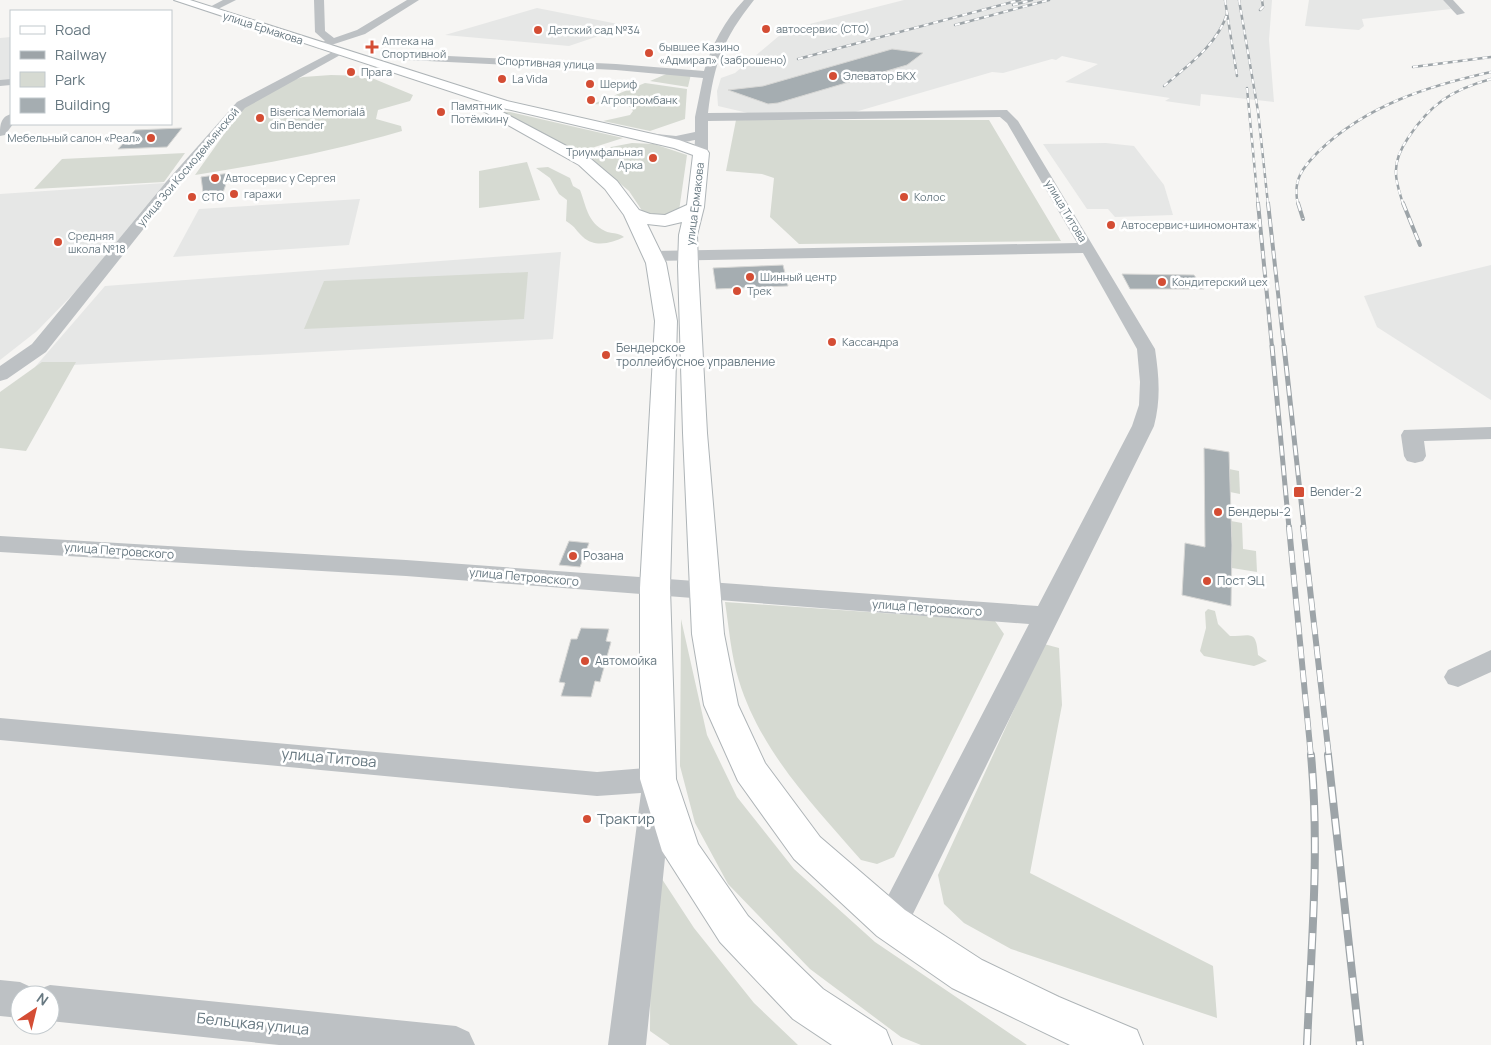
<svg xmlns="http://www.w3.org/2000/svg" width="1491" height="1045" font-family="Manrope,sans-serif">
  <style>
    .built { fill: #e6e7e6 }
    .green { fill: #d6dad2 }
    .building { fill: #a5adb1; stroke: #d7d7d5 }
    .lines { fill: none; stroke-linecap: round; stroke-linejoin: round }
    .major-casing { stroke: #aeb4b7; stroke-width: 2 }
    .minor { fill: #bdc1c4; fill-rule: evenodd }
    .major { fill: #fff; fill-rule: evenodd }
    .rail-far4-casing { stroke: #9da4a8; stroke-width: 2.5 }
    .rail-far3-casing { stroke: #9da4a8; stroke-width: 4 }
    .rail-far2-casing { stroke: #9da4a8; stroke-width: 5 }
    .rail-far1-casing { stroke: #9da4a8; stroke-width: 6 }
    .rail-casing { stroke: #9da4a8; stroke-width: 8 }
    .rail-far4 { stroke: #fff; stroke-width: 2; stroke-dasharray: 5; stroke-linecap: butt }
    .rail-far3 { stroke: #fff; stroke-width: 2.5; stroke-dasharray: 8; stroke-linecap: butt }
    .rail-far2 { stroke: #fff; stroke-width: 3; stroke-dasharray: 10; stroke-linecap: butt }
    .rail-far1 { stroke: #fff; stroke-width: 4.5; stroke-dasharray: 12; stroke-linecap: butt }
    .rail { stroke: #fff; stroke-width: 5.5; stroke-dasharray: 16; stroke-linecap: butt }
    .poi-dot { fill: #d44d34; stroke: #fff; stroke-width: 2 }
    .labels { text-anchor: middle; stroke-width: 5; stroke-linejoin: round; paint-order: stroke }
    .far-street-label { font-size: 11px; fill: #677881; stroke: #fff }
    .far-poi-label { font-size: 11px; fill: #677881; stroke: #fff; text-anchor: start }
    .poi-label { font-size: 12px; fill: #677881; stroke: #fff; text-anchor: start }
    .street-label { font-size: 12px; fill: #677881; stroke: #fff }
    .near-street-label { font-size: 15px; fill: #677881; stroke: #fff }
    .near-poi-label { font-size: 15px; fill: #677881; stroke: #fff; text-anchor: start }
  </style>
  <rect width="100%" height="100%" fill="#f6f5f3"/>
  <g class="built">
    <polygon points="904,0 1272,0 1269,40 1274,102 1201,94 1200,106 1165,101 1170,98 1065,82 1098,64 1062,56 1056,60 1052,59 1003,73 992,72 855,112 752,114 718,106 717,91 721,78 735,73 786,30"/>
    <polygon points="1309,0 1443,0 1451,9 1362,19 1364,26 1359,30 1305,26"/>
    <polygon points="537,8 628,26 569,46 445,35"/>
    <polygon points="11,37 11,80 0,80 0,38"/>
    <polygon points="1106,143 1134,146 1164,185 1173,215 1115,217 1108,209 1087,209 1043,144"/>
    <polygon points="165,183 76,291 37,331 0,360 0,194"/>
    <polygon points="360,199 349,245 173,257 199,209"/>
    <polygon points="561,252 553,339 35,367 105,286"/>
    <polygon points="1491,265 1491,400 1377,327 1364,296"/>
  </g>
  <g class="green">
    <polygon points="671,72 691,74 688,87 650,81"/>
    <path d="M331 75 367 76 413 95 410 101 378 110 376 119 401 126 402 131C334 151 265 164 195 175L244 106 286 82 303 77Z"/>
    <path d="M645 83 687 89 685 119 650 131 603 121 630 115 633 111C625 97 605 106 593 104Z"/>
    <polygon points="500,112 510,112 623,138 579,152"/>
    <polygon points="736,120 989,120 1061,241 799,244 770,217 774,178 762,174 726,171"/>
    <polygon points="632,143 654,144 687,155 679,211 670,216 645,215 629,191 591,159 611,147"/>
    <polygon points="185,153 164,182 34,189 62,159"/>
    <polygon points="527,162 540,200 479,208 479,171"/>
    <path d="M548 167 570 178 573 186 580 190C586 205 587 222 605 231 611 234 618 232 624 237 612 243 595 248 583 237 576 231 576 227 566 221L567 200 559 194 550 178 536 168Z"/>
    <polygon points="528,272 524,319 304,329 324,281"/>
    <polygon points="42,362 76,362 26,451 0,448 0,392"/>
    <polygon points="1229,469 1239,471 1240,494 1230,492"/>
    <polygon points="1231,521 1242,523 1243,549 1256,551 1257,572 1232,568 1232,552 1215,548 1215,534 1232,537"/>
    <path d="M725 602 995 621 1004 634 894 857 877 864 861 860C814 806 761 752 739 681 731 656 729 628 725 602Z"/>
    <path d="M1208 609 1215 611 1218 624 1230 636C1251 636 1256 629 1258 655L1267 661 1254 666 1204 656 1200 651 1206 628 1205 612Z"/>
    <polygon points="681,619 707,735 737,797 794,869 875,942 1027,1045 921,1045 901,1037 810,969 728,884 695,823 680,766"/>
    <polygon points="1044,644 1059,648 1062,705 1030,873 1213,966 1217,1018 1011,949 964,923 944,904 938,875"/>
    <polygon points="660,876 694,928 754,1003 798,1045 670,1045 650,1031 651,881"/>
  </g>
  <g class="building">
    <polygon points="892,49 923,53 907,65 778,103 768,104 728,90 763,86"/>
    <polygon points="182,128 167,147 118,149 135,130"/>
    <polygon points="230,173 221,198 204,200 201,177"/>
    <polygon points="783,265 788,286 716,289 713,268"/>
    <polygon points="1122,274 1194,275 1204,289 1130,289"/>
    <polygon points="1204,448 1229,452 1232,545 1231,606 1182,595 1185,543 1205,547"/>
    <polygon points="569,541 589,543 580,567 559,565"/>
    <polygon points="581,628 609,629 606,641 611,642 600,682 595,681 591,697 561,696 565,683 559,682 571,639 577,639"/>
  </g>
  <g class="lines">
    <defs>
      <polygon id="major" points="174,0 190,0 507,101 679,140 707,150 709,153 704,207 697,235 698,266 707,433 724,634 738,705 765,763 820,837 905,910 982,960 1059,997 1137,1030 1143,1045 1070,1045 952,988 877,936 794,859 738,781 704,705 692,634 683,433 678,266 679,235 682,222 665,226 647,224 666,263 677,321 670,588 676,779 698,844 748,916 823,989 886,1030 892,1045 832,1045 793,1019 720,942 662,851 640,779 640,588 655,321 646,263 624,215 605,189 579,165 483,111 490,107 495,108 591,159 617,181 639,210 650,214 665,215 687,205 693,155 674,148 498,107"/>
    </defs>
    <use href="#major" class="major-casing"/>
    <g class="minor">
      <polygon points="223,0 236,0 212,12 204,10"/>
      <polygon points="314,0 324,0 325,31 334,38 357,30 407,0 419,0 365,34 319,49 314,46 325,41 315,32"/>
      <path d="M744 0H754C723 39 714 63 708 113L1007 110 1018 121 1155 349C1159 376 1161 399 1154 426L903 934 891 939 879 934 874 923 1029 624 406 576 0 552V536L406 560 1038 606 1132 426 1139 405 1140 382 1137 349 1083 253 653 261 645 256 653 251 1077 243 1007 123 1000 117 708 121V153L701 157 694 153 695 140C682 143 649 147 640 137L647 133 676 136 695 132V117L703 78 616 70 386 59 381 56 386 53 616 64 704 71C712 44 725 20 744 0Z"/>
      <polygon points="1443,0 1453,0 1465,13 1457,15"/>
      <polygon points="338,49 343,52 342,54 245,108 176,188 46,352 7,379 0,381 0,366 32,344 166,182 237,102"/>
      <polygon points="11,79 11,85 0,86 0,80"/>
      <path d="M11 114V124H13L5 135 0 136C0 126 0 117 11 114Z"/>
      <polygon points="1491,427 1491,439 1424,441 1426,456 1423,461 1415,463 1407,461 1404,456 1401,435 1404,430"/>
      <polygon points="1491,650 1491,672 1458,687 1448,684 1444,677 1448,670"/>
      <polygon points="0,718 597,772 658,767 669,770 673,779 646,1045 608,1045 641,793 597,796 0,740"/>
      <polygon points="0,980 20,982 33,988 36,993 37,990 50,985 456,1026 469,1032 475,1045 279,1045 50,1021 50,995 20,995 20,1018 0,1016"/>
    </g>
    <use href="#major" class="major"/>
    <defs>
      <g id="rail-far4">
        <polyline points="1225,0 1237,76"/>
        <polyline points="1239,0 1258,111 1268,204"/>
        <polyline points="1013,5 1032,0"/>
        <polyline points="1260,10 1263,7 1262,0"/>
        <polyline points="955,25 1049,0"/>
        <polyline points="798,59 1020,0"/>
        <polyline points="1413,67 1491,57"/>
        <path d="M1164 86C1188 65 1217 45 1227 14"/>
        <polyline points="1247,88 1258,204"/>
        <path d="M1298 204C1292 180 1303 167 1319 151 1367 105 1428 86 1491 72"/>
        <path d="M1403 204C1400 193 1395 181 1396 170 1396 158 1402 147 1408 138 1431 103 1452 90 1491 79"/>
      </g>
      <g id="rail-far3">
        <polyline points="1258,203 1272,347"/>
        <polyline points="1268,203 1284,347"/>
        <polyline points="1298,203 1303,219"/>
        <polyline points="1403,203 1420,245"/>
      </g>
      <g id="rail-far2">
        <polyline points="1272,346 1289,528"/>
        <polyline points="1284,346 1304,528"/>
      </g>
      <g id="rail-far1">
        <polyline points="1289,527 1311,757"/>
        <polyline points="1303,527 1329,757"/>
      </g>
      <g id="rail">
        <polyline points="1328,755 1360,1045"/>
        <path d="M1307 1045C1311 949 1320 852 1311 755"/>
      </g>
    </defs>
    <use href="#rail-far4" class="rail-far4-casing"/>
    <use href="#rail-far3" class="rail-far3-casing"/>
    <use href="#rail-far2" class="rail-far2-casing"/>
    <use href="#rail-far1" class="rail-far1-casing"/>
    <use href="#rail" class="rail-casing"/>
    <use href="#rail-far4" class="rail-far4"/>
    <use href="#rail-far3" class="rail-far3"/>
    <use href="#rail-far2" class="rail-far2"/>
    <use href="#rail-far1" class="rail-far1"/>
    <use href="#rail" class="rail"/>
  </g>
  <g class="poi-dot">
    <circle cx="766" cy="29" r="5"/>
    <circle cx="538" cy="30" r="5"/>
    <path d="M369.5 39.5h5v5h5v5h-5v5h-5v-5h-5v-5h5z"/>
    <circle cx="649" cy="53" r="5"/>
    <circle cx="351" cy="72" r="5"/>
    <circle cx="833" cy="76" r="5"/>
    <circle cx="502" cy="79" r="5"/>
    <circle cx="590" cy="84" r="5"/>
    <circle cx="591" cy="100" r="5"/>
    <circle cx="441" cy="112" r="5"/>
    <circle cx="260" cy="118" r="5"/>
    <circle cx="151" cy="138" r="5"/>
    <circle cx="653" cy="158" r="5"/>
    <circle cx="215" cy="178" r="5"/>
    <circle cx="234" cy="194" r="5"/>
    <circle cx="192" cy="197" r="5"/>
    <circle cx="904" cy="197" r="5"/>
    <circle cx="1111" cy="225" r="5"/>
    <circle cx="58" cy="242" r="5"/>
    <circle cx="750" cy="277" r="5"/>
    <circle cx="1162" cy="282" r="5"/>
    <circle cx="737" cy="291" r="5"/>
    <circle cx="832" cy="342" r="5"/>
    <circle cx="606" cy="355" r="5"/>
    <rect x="1293" y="486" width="12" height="12" rx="2.5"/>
    <circle cx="1218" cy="512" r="5"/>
    <circle cx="573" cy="556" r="5"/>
    <circle cx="1207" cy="581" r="5"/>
    <circle cx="585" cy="661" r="5"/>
    <circle cx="587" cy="819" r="5"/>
  </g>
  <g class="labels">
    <g class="far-street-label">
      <text transform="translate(263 28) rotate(18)" y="4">улица Ермакова</text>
      <text transform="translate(546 63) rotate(3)" y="4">Спортивная улица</text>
      <text transform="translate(188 167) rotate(-50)" y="4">улица Зои Космодемьянской</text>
      <text transform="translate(695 204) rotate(-83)" y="4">улица Ермакова</text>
      <text transform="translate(1066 211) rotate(59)" y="4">улица Титова</text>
    </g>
    <g class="far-poi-label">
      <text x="776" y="33">автосервис (СТО)</text>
      <text x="548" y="34">Детский сад №34</text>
      <text x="382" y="45">Аптека на<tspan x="382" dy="13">Спортивной</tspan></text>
      <text x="659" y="51">бывшее Казино<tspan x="659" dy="13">«Адмирал» (заброшено)</tspan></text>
      <text x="361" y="76">Прага</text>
      <text x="843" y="80">Элеватор БКХ</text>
      <text x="512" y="83">La Vida</text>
      <text x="600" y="88">Шериф</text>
      <text x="601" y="104">Агропромбанк</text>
      <text x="451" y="110">Памятник<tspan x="451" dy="13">Потёмкину</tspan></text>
      <text x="270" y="116">Biserica Memorială<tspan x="270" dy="13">din Bender</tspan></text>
      <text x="141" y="142" text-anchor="end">Мебельный салон «Реал»</text>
      <text x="643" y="156" text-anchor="end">Триумфальная<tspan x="643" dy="13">Арка</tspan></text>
      <text x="225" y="182">Автосервис у Сергея</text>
      <text x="244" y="198">гаражи</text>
      <text x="202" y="201">СТО</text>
      <text x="914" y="201">Колос</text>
      <text x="1121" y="229">Автосервис+шиномонтаж</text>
      <text x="68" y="240">Средняя<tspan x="68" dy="13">школа №18</tspan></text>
      <text x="760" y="281">Шинный центр</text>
      <text x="1172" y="286">Кондитерский цех</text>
      <text x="747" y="295">Трек</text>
      <text x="842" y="346">Кассандра</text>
    </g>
    <g class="poi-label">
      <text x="616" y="352">Бендерское<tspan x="616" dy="14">троллейбусное управление</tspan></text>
      <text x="1310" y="496">Bender-2</text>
      <text x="1228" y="516">Бендеры-2</text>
      <text x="583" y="560">Розана</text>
      <text x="1217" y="585">Пост ЭЦ</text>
      <text x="595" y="665">Автомойка</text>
    </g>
    <g class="street-label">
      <text transform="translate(119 551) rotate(4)" y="4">улица Петровского</text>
      <text transform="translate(524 577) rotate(5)" y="4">улица Петровского</text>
      <text transform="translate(927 608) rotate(4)" y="4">улица Петровского</text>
    </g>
    <g class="near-street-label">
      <text transform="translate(329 758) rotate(5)" y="5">улица Титова</text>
      <text transform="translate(253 1024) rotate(6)" y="5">Бельцкая улица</text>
    </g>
    <g class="near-poi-label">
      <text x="597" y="824">Трактир</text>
    </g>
  </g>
  <rect x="10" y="10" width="162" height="115" fill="#ffffff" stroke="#c2c9cd"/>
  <rect x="20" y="26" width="25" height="8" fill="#ffffff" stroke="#c2c9cd"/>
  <text x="55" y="35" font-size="15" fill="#677881">Road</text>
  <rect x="20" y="51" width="25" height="8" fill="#9da4a8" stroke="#c2c9cd"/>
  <text x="55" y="60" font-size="15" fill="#677881">Railway</text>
  <rect x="20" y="72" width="25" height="15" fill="#d6dad2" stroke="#c2c9cd"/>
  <text x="55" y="85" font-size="15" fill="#677881">Park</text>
  <rect x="20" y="98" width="25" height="15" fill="#a5adb1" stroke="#c2c9cd"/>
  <text x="55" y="110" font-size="15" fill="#677881">Building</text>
  <g transform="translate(35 1010) rotate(35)"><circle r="24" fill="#ffffff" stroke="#c2c9cd"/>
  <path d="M0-4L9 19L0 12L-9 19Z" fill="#d44d34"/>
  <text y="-8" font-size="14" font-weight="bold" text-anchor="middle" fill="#677881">N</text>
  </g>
</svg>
